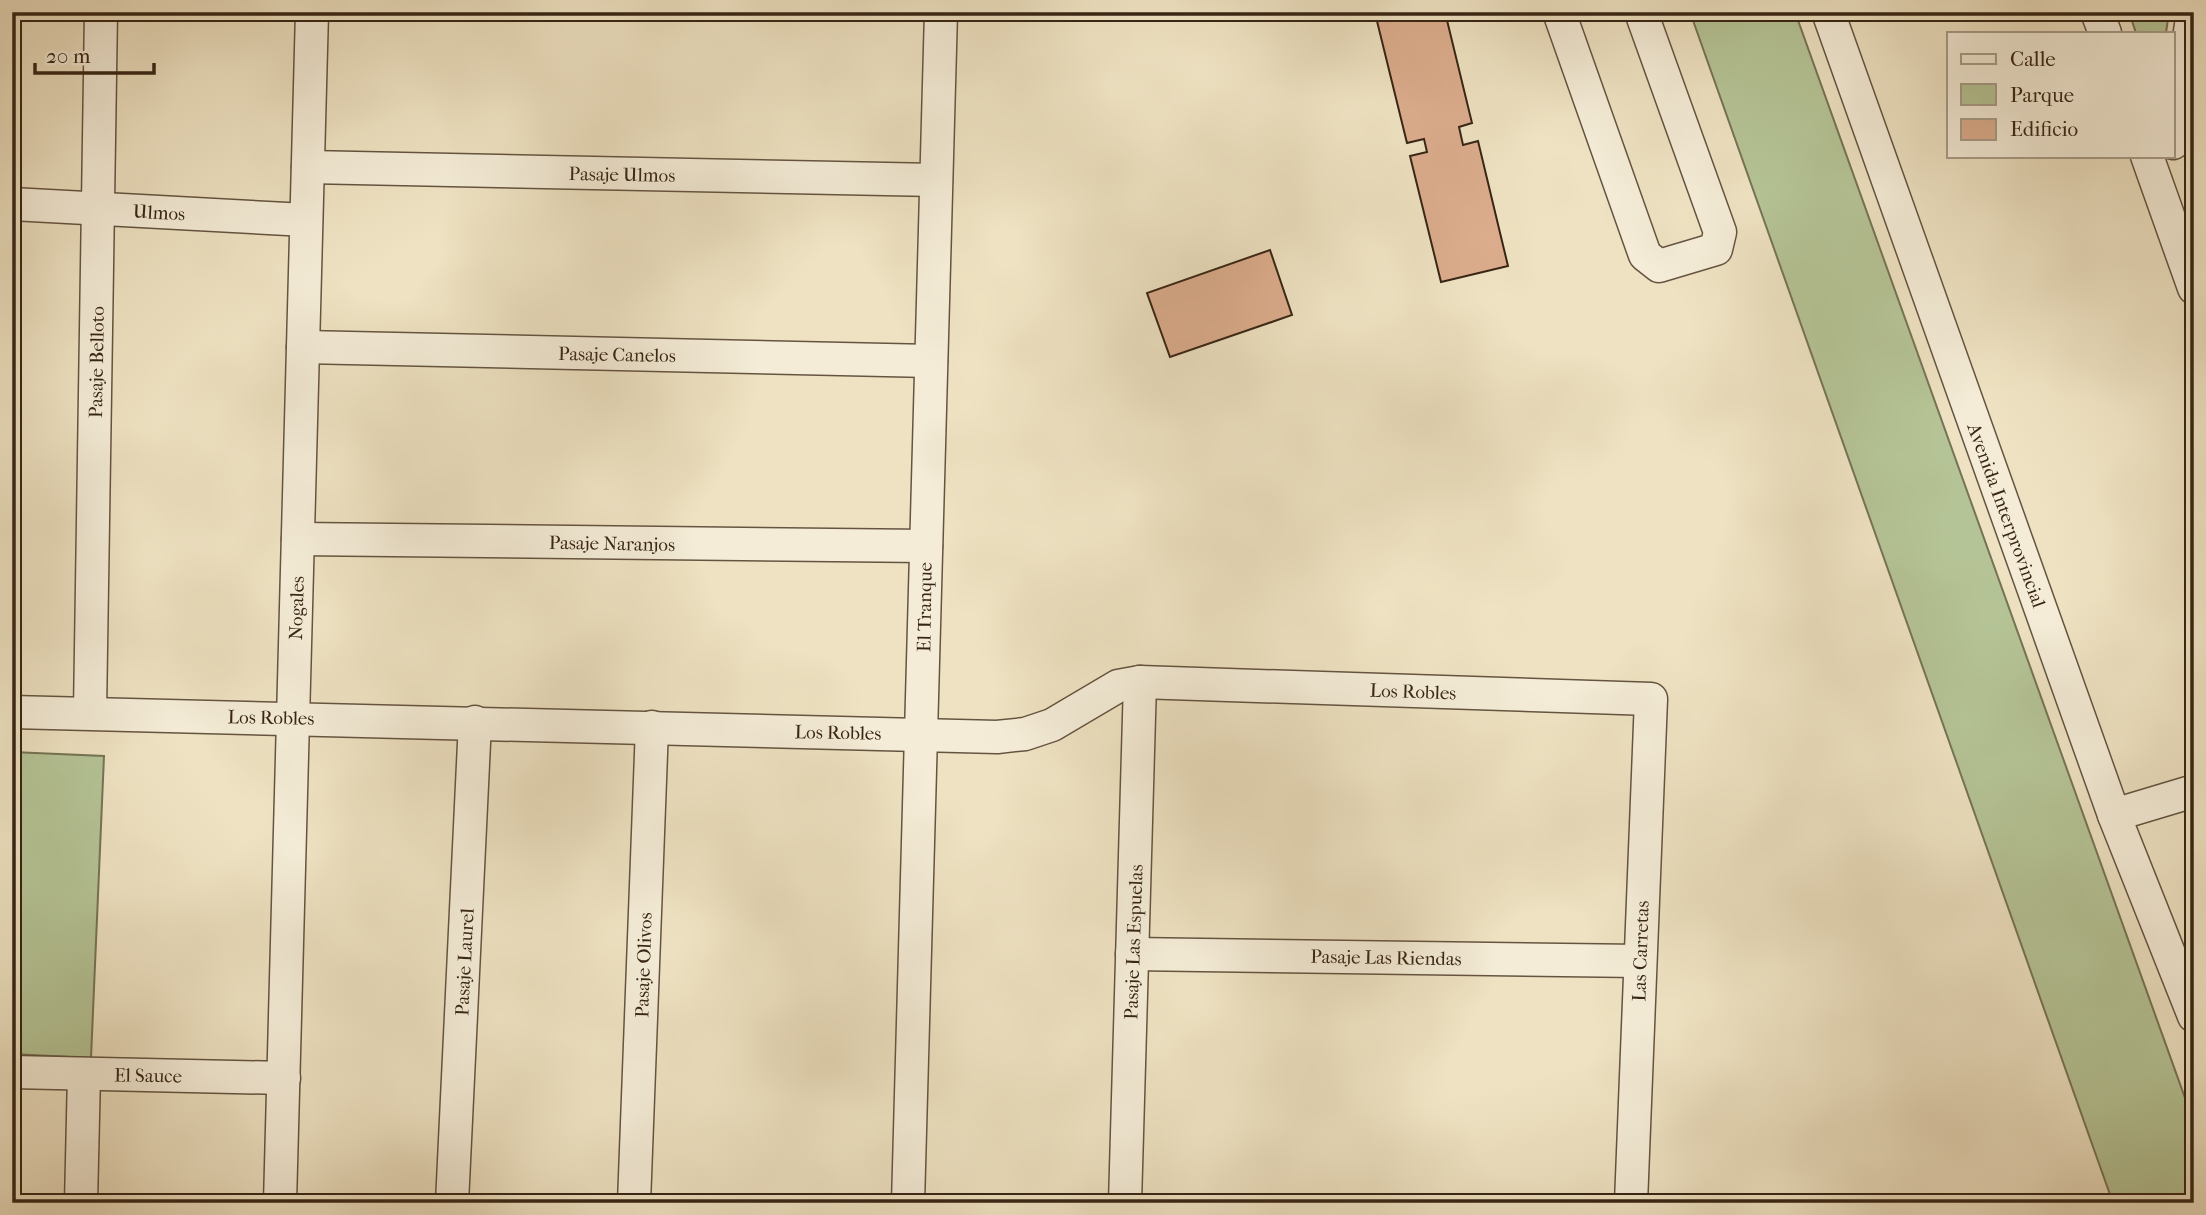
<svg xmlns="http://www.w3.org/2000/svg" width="2206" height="1215" font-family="'IM FELL French Canon',serif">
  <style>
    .green { fill: #b5c496; stroke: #767456; stroke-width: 2 }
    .building { fill: #dcad8d; stroke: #372515; stroke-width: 2 }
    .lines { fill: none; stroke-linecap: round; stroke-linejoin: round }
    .street-casing { stroke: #655440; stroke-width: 35 }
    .street { stroke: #f4ecd7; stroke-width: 32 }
    .labels { text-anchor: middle; stroke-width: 5; stroke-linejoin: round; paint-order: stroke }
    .street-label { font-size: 19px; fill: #372515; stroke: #f4ecd7 }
  </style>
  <rect width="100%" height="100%" fill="#eee2c2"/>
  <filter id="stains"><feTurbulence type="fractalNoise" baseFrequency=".00286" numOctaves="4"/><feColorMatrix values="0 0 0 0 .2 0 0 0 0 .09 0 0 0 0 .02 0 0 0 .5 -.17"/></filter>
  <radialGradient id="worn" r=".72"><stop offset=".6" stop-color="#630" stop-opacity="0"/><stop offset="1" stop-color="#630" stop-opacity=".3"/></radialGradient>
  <g class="green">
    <polygon points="1690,12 1795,12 2194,1123 2194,1203 2113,1203"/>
    <polygon points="2129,12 2169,12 2166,33 2136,33"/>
    <polygon points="12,752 104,756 91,1058 12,1054"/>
  </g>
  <g class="building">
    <polygon points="1445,12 1472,123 1459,127 1463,145 1478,141 1508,266 1441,282 1410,156 1427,152 1424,139 1407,143 1375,13"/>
    <polygon points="1270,250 1292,315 1170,357 1147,293"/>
  </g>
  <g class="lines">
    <defs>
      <g id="street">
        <polyline points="1559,12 1645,255 1659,266 1716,249 1720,232 1641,12"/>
        <polyline points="1828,12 2114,815 2194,1016"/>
        <polyline points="2097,12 2105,33"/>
        <polyline points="2173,143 2193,12"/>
        <polyline points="2147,156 2194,288"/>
        <polyline points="308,167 936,180"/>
        <polyline points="12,204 306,220"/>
        <polyline points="303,347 931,361"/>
        <polyline points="298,539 926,546"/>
        <polyline points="12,712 997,737 1025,734 1052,725 1118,686 1140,682 1651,699 1631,1203"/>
        <polyline points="90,712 101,12"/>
        <polyline points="2114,815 2194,791"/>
        <polyline points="1132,954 1640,961"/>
        <polyline points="12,1072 284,1078"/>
        <polyline points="81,1203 84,1074"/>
        <polyline points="280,1203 312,12"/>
        <polyline points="452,1203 475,722"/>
        <polyline points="634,1203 652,727"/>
        <polyline points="908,1203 941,12"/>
        <polyline points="1125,1203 1140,682"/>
      </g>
    </defs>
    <use href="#street" class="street-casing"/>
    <use href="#street" class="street"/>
  </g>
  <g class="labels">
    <g class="street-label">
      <text transform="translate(622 174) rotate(1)" y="7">Pasaje Ulmos</text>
      <text transform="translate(159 212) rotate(3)" y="7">Ulmos</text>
      <text transform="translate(617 354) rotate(1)" y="7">Pasaje Canelos</text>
      <text transform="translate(96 362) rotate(-89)" y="7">Pasaje Belloto</text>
      <text transform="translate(2007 515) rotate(70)" y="7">Avenida Interprovincial</text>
      <text transform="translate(612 543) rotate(1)" y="7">Pasaje Naranjos</text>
      <text transform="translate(924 607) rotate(-89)" y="7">El Tranque</text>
      <text transform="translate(296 608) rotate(-88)" y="7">Nogales</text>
      <text transform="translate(1413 691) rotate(2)" y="7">Los Robles</text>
      <text transform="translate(271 717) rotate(1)" y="7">Los Robles</text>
      <text transform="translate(838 732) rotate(1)" y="7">Los Robles</text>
      <text transform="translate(1133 942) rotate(-88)" y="7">Pasaje Las Espuelas</text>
      <text transform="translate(1640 951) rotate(-88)" y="7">Las Carretas</text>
      <text transform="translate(1386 957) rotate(1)" y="7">Pasaje Las Riendas</text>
      <text transform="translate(464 962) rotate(-87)" y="7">Pasaje Laurel</text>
      <text transform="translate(643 965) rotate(-88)" y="7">Pasaje Olivos</text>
      <text transform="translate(148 1075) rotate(1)" y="7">El Sauce</text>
    </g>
  </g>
  <rect width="2206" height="1215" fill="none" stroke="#eee2c2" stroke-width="42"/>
  <rect x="14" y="14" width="2178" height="1187" fill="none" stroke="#372515" stroke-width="3.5"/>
  <rect x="21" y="21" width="2164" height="1173" fill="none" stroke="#372515" stroke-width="2"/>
  <rect x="1947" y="32" width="228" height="126" fill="#f4ecd7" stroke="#a89c89" stroke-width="2"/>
  <rect x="1961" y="54" width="35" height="10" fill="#f4ecd7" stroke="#a89c89" stroke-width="2"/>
  <text x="2010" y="66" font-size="21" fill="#372515">Calle</text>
  <rect x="1961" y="84" width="35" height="21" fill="#b5c496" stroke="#a89c89" stroke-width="2"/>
  <text x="2010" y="102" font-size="21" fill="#372515">Parque</text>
  <rect x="1961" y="119" width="35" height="21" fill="#dcad8d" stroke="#a89c89" stroke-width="2"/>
  <text x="2010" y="136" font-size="21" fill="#372515">Edificio</text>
  <path d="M35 63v10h119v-10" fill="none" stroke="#372515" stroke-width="3.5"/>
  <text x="46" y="63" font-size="21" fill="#372515" stroke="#f4ecd7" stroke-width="5" paint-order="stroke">20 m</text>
  <rect width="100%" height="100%" filter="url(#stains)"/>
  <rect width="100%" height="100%" fill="url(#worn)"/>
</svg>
